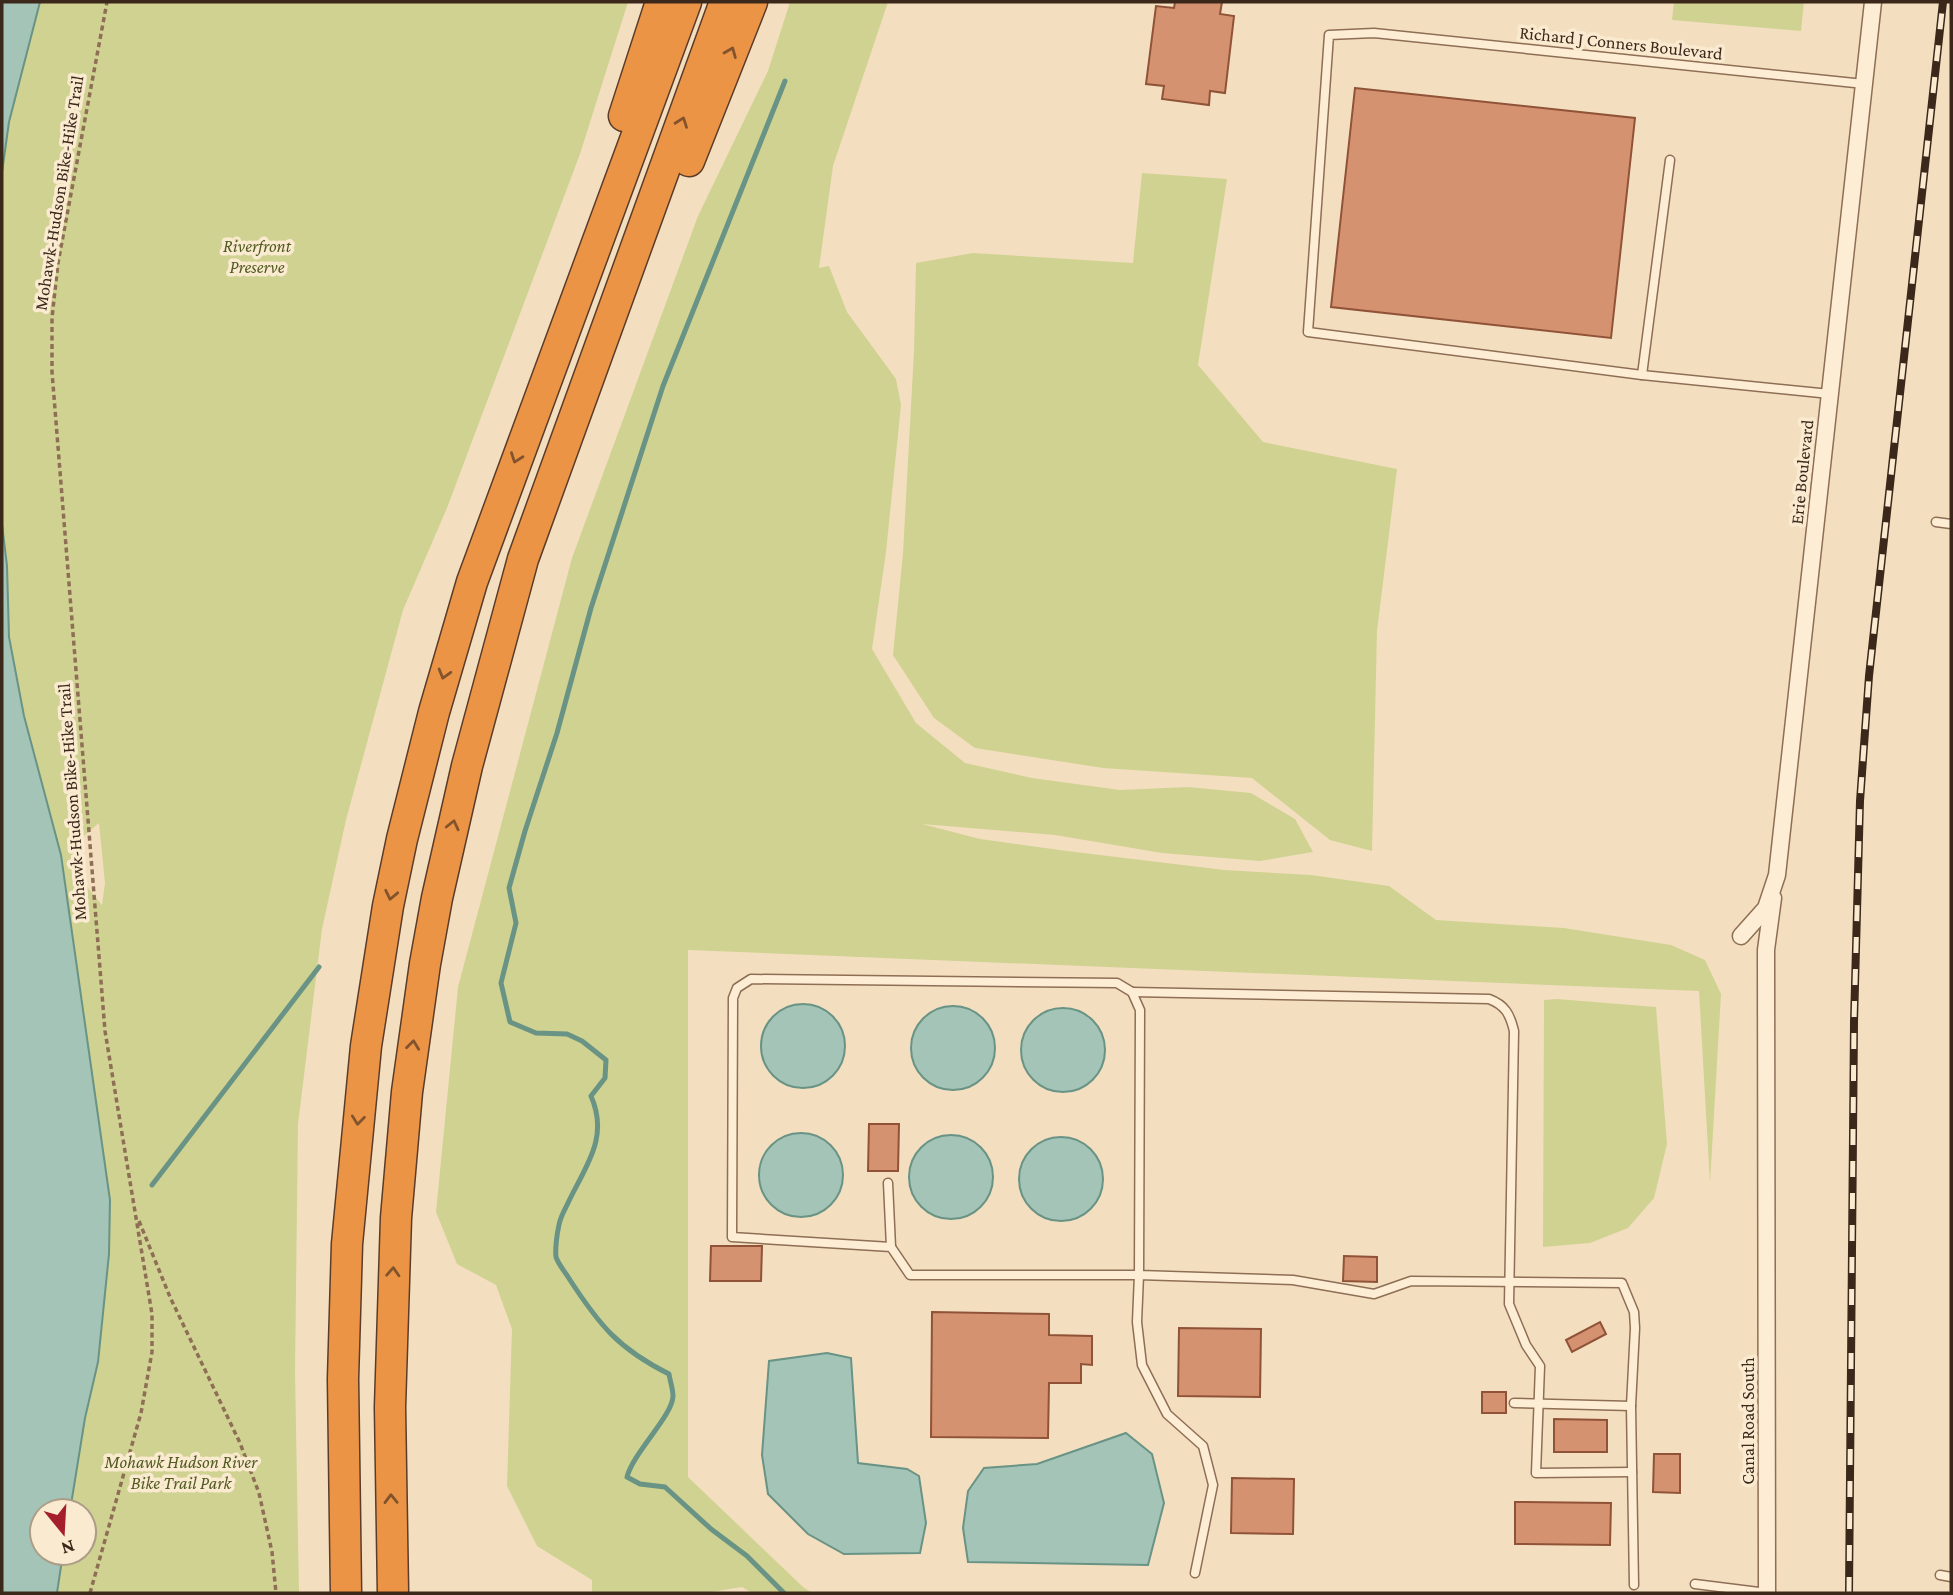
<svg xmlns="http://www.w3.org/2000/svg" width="1953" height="1595" font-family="'Crimson Pro',serif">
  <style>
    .green { fill: #d0d292; fill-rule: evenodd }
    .water { fill: #a3c4b7; stroke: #699385; stroke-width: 2 }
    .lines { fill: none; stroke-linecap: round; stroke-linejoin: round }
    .stream { stroke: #699385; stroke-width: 5 }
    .building { fill: #d59271; stroke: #905338; stroke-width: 2 }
    .lane-casing { stroke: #8e6e55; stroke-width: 11 }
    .street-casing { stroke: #8e6e55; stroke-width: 19 }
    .highway-casing { stroke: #5b3c2a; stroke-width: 33 }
    .path { stroke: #8e6e55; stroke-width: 3.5; stroke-dasharray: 5 3.5; stroke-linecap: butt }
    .lane { stroke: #fdedd4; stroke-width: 8 }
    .street { stroke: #fdedd4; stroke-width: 16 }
    .highway { stroke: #ec9446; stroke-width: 30 }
    .rail-casing { stroke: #3c281b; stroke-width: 8 }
    .rail { stroke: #f9ead0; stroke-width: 5; stroke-dasharray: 16; stroke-linecap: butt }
    .oneway { stroke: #82532c }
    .labels { text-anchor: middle; stroke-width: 7; stroke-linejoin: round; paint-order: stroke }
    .street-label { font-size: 18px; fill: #3c281b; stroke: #f9ead0 }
    .park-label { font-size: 18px; font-style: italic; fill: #515a20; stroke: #f9ead0 }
  </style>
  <rect width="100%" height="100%" fill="#f3dfbf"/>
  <g class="green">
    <path d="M40 2H628L580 154 447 508 403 610 346 820 322 929 298 1124 295 1372 299 1593H57L63 1553H84V1511H70L85 1418 98 1362 109 1254 110 1200 61 855 24 716 9 637 7 566 2 524V172L9 122ZM99 823 105 883 102 905 83 882 79 840Z"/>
    <polygon points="790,2 888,2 833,166 819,268 829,266 847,312 896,379 901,405 886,552 872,649 916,723 965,763 1032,778 1120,790 1188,787 1251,793 1295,819 1313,852 1260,861 1162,853 1055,835 922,824 980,839 1067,851 1224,870 1311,875 1389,886 1436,920 1564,928 1671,945 1705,960 1721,994 1710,1183 1699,991 688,950 688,1477 803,1587 812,1593 752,1593 742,1587 705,1593 592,1593 592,1580 537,1546 507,1486 512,1329 496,1285 457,1264 436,1212 458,987 572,558 698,216 768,71"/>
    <polygon points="1674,2 1804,2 1801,31 1672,20"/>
    <polygon points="1142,173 1227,179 1198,365 1263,442 1397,469 1377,631 1372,851 1330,840 1252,778 1103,768 975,748 934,718 893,655 903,553 914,351 916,263 973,253 1133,263"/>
    <polygon points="1557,999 1656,1007 1667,1144 1654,1198 1628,1228 1590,1243 1543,1247 1544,1000"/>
  </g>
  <g class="water">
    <polygon points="2,2 40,2 9,122 2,172"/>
    <polygon points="2,524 7,566 9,637 24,716 61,855 110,1200 109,1254 98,1362 85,1418 70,1511 42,1511 42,1553 63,1553 57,1593 2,1593"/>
    <circle cx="803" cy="1046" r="42"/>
    <circle cx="953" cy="1048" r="42"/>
    <circle cx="1063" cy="1050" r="42"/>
    <circle cx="801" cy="1175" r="42"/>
    <circle cx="951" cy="1177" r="42"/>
    <circle cx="1061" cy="1179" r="42"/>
    <polygon points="827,1353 851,1358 858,1463 907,1469 919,1476 926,1523 920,1553 844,1554 808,1534 768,1494 762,1455 769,1361"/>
    <polygon points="1126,1433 1152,1454 1164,1503 1148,1565 968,1562 963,1528 968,1491 984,1468 1037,1464"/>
  </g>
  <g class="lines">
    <g class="stream">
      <polyline points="152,1185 319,967"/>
      <path d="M784 1593 747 1556 711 1529 665 1487 640 1484 627 1477C633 1453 673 1415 673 1396 673 1389 670 1381 669 1374 619 1349 600 1326 570 1280 566 1273 558 1264 556 1257 555 1249 557 1233 559 1225 560 1218 564 1211 567 1205 584 1168 610 1139 591 1096L605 1078 606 1060 582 1041 567 1034 536 1033 510 1022 501 983 516 923 509 888 525 831 557 733 591 608 663 386 785 81"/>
    </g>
  </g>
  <g class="building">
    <polygon points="1175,2 1222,2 1220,14 1234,16 1225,93 1210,91 1209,105 1162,99 1164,86 1146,84 1156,6 1174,8"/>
    <polygon points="1355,88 1635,118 1611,338 1331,307"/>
    <polygon points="869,1124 899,1124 898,1171 868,1171"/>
    <polygon points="711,1246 762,1246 761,1281 710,1281"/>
    <polygon points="1344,1256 1377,1257 1377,1282 1343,1281"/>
    <polygon points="932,1312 1049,1314 1049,1335 1092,1336 1092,1365 1081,1364 1081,1383 1049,1383 1048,1438 931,1437"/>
    <polygon points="1600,1322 1606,1334 1572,1352 1566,1340"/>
    <polygon points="1179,1328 1261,1329 1260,1397 1178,1396"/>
    <rect x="1482" y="1392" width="24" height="21"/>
    <polygon points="1554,1419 1607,1420 1607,1452 1554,1452"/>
    <polygon points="1654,1454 1680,1454 1680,1493 1653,1492"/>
    <polygon points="1232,1478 1294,1479 1293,1534 1231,1533"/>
    <polygon points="1515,1502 1611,1503 1610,1545 1515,1544"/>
  </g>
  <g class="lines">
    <defs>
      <g id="lane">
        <polyline points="1642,375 1670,160"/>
        <polyline points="1830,394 1642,375 1308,332 1329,35 1374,33 1864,84"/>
        <polyline points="1936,522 1951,524"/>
        <path d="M1132 992 1489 999C1505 1005 1510 1014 1514 1031L1509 1304 1526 1345 1540 1366 1536 1473 1632 1472"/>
        <polyline points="888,1183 891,1247"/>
        <polyline points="1514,1403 1631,1406"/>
        <polyline points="1195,1573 1213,1485 1203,1446 1167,1414 1142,1365 1137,1322 1139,1275 1140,1010 1132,992 1117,983 751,979 737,988 733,998 732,1237 891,1247 910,1275 1139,1275 1293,1280 1374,1294 1411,1281 1622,1283 1634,1312 1635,1328 1631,1406 1634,1585"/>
        <polyline points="1940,1575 1951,1577"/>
        <polyline points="1695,1584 1767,1593"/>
      </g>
      <g id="street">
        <polyline points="1741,936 1766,908 1777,875 1873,2"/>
        <polyline points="1767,1593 1766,950 1773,898"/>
      </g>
      <g id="highway">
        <polyline points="624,116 661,2"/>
        <polyline points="689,161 752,2"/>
        <polyline points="346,1593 343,1379 347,1244 366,1046 388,906 402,839 434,712 472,582 686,2"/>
        <polyline points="393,1593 390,1407 396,1218 407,1092 425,964 437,898 467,766 523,559 725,2"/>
      </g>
    </defs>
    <use href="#lane" class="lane-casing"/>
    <use href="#street" class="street-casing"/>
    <use href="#highway" class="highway-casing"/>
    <g class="path">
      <polyline points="139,1221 170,1297 240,1443 259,1493 272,1552 276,1593"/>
      <polyline points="90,1593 141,1413 152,1352 152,1314 105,1031 52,372 52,318 58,263 107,2"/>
    </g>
    <use href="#lane" class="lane"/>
    <use href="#street" class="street"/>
    <use href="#highway" class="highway"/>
    <defs>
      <polyline id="rail" points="1849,1593 1854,1022 1860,801 1869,676 1943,2"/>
    </defs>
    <use href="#rail" class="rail-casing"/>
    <use href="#rail" class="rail"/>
  </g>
  <defs><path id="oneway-chevron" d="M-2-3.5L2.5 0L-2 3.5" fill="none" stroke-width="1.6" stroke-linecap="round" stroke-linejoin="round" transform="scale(1.75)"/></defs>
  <g class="oneway">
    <use href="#oneway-chevron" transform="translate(731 52) rotate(-68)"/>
    <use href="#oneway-chevron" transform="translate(682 122) rotate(-70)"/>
    <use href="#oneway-chevron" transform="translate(516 458) rotate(110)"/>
    <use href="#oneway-chevron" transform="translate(444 674) rotate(106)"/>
    <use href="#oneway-chevron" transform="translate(453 825) rotate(-77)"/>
    <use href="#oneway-chevron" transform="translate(391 895) rotate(102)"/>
    <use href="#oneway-chevron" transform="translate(413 1045) rotate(-83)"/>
    <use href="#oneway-chevron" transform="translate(358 1120) rotate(96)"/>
    <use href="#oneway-chevron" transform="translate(393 1272) rotate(-87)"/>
    <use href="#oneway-chevron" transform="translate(391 1499) rotate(-91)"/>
  </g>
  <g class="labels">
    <g class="street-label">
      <text transform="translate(1621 43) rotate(6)" y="6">Richard J Conners Boulevard</text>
      <text transform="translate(59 193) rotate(-81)" y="6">Mohawk-Hudson Bike-Hike Trail</text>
      <text transform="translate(1802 472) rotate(-84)" y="6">Erie Boulevard</text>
      <text transform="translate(72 802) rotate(-94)" y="6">Mohawk-Hudson Bike-Hike Trail</text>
      <text transform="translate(1748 1421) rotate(-90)" y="6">Canal Road South</text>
    </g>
    <g class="park-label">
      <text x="257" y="252">Riverfront<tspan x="257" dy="21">Preserve</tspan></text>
      <text x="181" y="1468">Mohawk Hudson River<tspan x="181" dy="21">Bike Trail Park</tspan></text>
    </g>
  </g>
  <rect width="1953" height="1595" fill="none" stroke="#3c281b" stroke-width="7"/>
  <g transform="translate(63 1532) rotate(162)"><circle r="33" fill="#f9ead0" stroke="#ad9c88" stroke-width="2"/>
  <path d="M0-5L12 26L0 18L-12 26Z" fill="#a41e2b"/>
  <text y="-10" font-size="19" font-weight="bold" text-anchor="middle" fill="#3c281b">N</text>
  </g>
</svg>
